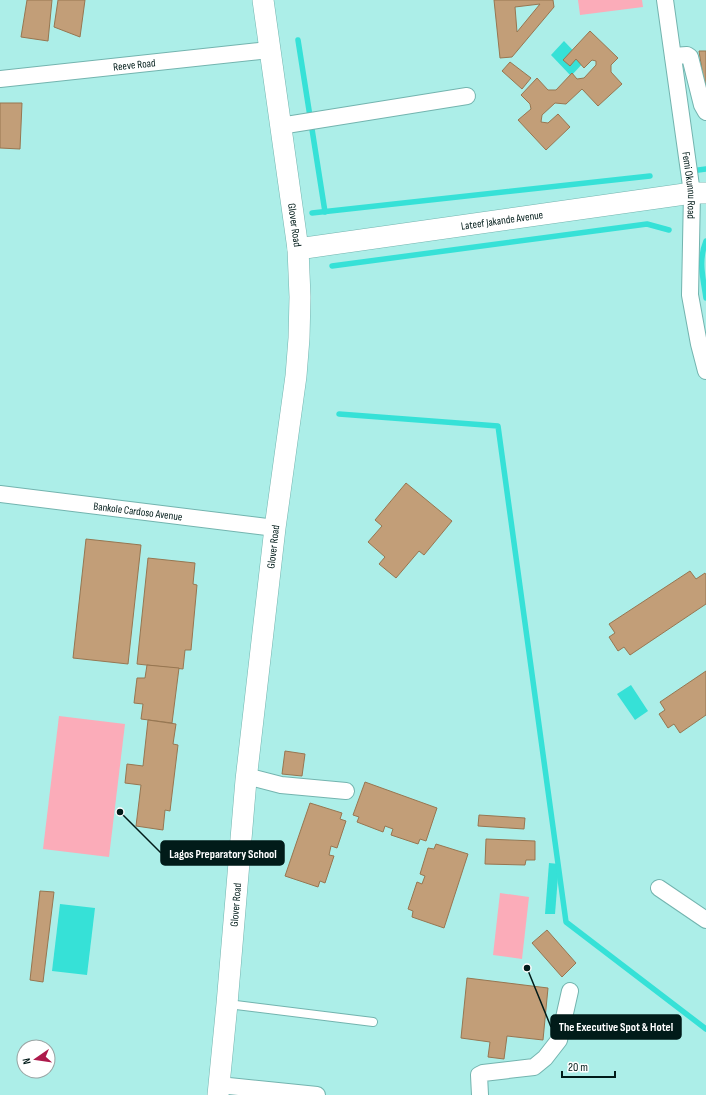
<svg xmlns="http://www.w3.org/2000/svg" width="706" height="1095" font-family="'Sofia Sans Condensed',sans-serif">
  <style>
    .green { fill: #fbacb9 }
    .water { fill: #36e1d7 }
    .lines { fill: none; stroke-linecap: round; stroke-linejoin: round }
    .stream { stroke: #36e1d7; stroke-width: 5.5 }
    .building { fill: #c29e78; stroke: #977651; fill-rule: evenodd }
    .service-casing { stroke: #73b4af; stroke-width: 10 }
    .minor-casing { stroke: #73b4af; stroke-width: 18 }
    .tertiary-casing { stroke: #73b4af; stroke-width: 22 }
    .service { stroke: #fff; stroke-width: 8 }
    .minor { stroke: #fff; stroke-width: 16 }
    .tertiary { stroke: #fff; stroke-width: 21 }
    .labels { text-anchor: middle; stroke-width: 4; stroke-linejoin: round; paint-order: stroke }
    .street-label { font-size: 11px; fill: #011b19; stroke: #fff }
    .leader { fill: none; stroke: #011b19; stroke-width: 1.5 }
    .callout-dot { fill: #011b19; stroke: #fff; stroke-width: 1.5 }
    .callout { fill: #011b19; stroke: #011b19; stroke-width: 1.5 }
    .callout-label { font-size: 12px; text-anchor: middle; font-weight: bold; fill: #fff }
  </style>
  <rect width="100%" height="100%" fill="#aceee8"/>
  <g class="green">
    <polygon points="578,0 642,0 643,7 580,15"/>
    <polygon points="59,716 125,724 109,857 43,849"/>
    <polygon points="500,893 529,897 522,959 493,955"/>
  </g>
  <g class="water">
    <polygon points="564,41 584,62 571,76 551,55"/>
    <polygon points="631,685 648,711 635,720 617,694"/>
    <polygon points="549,863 559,864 555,914 545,914"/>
    <polygon points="60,904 95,908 87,975 52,971"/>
  </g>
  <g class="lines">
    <g class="stream">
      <polyline points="298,40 325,212"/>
      <polyline points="691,171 706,169"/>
      <polyline points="312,213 650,176"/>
      <path d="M706 241C698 261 703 277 706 298"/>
      <polyline points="332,266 647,224 669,230"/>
      <polyline points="339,414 498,426 566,922 706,1029"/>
    </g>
  </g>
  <g class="building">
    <polygon points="27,0 52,0 48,41 21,37"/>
    <polygon points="58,0 85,0 80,37 54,27"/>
    <path d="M494 0H553L554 7 512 57 500 58ZM540 4 517 32 515 7Z"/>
    <polygon points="590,31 618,58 611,65 611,72 622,84 598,106 582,89 566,104 555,103 542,115 541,122 548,123 558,114 570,127 546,150 518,120 531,109 530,104 521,95 537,78 548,90 556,90 572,73 577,79 584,78 596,65 596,61 592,60 584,68 576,59 570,66 563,60"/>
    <polygon points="699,51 706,51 706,95 697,70 702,70"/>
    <polygon points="510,62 531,78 522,89 502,71"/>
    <polygon points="0,103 22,103 20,149 0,148"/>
    <polygon points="406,483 452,521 424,555 419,551 396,578 379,564 385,557 368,542 382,526 375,520"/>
    <polygon points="86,539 141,545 128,664 73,658"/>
    <polygon points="148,558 195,563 193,584 197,585 191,650 185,650 183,669 137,664"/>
    <polygon points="690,571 696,579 705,573 706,575 706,604 630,655 624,647 618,651 609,637 615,633 609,624"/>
    <polygon points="147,665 179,668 172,723 141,719 143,704 134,703 137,678 145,678"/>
    <polygon points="706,671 706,715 680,733 674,724 668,728 659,714 665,710 660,702"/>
    <polygon points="148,720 176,724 173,744 178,745 170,811 165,810 163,830 136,826 141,785 125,783 127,764 143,766"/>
    <polygon points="285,751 305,754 302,776 282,774"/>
    <polygon points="365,782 437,808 426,841 420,839 418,844 391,835 393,829 385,826 383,832 357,822 359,817 353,815"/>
    <polygon points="310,803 342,813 340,819 346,821 337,848 331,846 329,855 334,856 325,883 320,881 318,887 285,876"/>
    <polygon points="479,815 525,818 524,829 478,826"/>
    <polygon points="486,839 535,841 535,860 526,860 525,865 485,864"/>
    <polygon points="436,844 468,854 444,928 412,917 413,911 408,909 417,882 422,884 425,876 420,874 428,848 434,849"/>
    <polygon points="40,891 54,892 43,982 30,980"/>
    <polygon points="547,930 576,963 562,977 532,943"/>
    <polygon points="467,978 548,988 543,1040 507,1036 504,1059 488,1057 490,1042 461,1038"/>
  </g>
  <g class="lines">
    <defs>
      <polyline id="service" points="228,1004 373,1022"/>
      <g id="minor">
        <path id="s1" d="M665 0 692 193 690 295 699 344 706 371"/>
        <polyline points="673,56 687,55 690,57 702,105 706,112"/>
        <path id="s2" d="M0 79 269 50"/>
        <polyline points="280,126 467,96"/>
        <path id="s3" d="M0 494 275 528"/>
        <polyline points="246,776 281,785 346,791"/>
        <polyline points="659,888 706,920"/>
        <polyline points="219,1085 317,1095"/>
        <polyline points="480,1095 479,1075 483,1073 534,1067 545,1058 559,1040 570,991"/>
      </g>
      <g id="tertiary">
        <path id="s4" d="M298 249 692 193H706"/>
        <path id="s5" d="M218 1095 227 1004 246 780 275 528 296 376 299 338 300 297 298 249 263 0"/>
      </g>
    </defs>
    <use href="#service" class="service-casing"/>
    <use href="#minor" class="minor-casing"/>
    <use href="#tertiary" class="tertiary-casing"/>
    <use href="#service" class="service"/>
    <use href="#minor" class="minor"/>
    <use href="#tertiary" class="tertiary"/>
  </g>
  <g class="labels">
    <g class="street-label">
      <text dy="4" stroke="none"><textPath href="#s2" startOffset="135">Reeve Road</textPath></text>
      <text dy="4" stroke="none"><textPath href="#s1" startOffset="187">Femi Okunnu Road</textPath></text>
      <text dy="4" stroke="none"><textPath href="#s4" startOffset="206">Lateef Jakande Avenue</textPath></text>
      <text transform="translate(295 225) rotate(82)" y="4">Glover Road</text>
      <text dy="4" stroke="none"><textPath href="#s3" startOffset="139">Bankole Cardoso Avenue</textPath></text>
      <text dy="4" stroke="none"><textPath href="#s5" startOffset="551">Glover Road</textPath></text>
      <text dy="4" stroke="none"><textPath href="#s5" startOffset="191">Glover Road</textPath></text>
    </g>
  </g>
  <path class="leader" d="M120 812L161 853M527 968L551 1027"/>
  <g class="callout-dot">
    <circle cx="120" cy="812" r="4"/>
    <circle cx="527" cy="968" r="4"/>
  </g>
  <g class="callout">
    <rect x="161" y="841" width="123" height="24" rx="4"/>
    <rect x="551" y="1015" width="130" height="24" rx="4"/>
  </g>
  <g class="callout-label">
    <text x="223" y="858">Lagos Preparatory School</text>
    <text x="616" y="1031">The Executive Spot &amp; Hotel</text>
  </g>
  <g transform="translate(36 1059) rotate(257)"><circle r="19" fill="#ffffff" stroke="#99a4a3"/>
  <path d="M0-3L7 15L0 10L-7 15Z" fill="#ad1a4b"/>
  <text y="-6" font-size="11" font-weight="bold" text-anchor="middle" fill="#011b19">N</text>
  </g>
  <path d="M562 1071v6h53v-6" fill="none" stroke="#011b19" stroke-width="2"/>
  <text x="568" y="1071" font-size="12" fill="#011b19" stroke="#ffffff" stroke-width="3" paint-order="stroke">20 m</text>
</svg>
